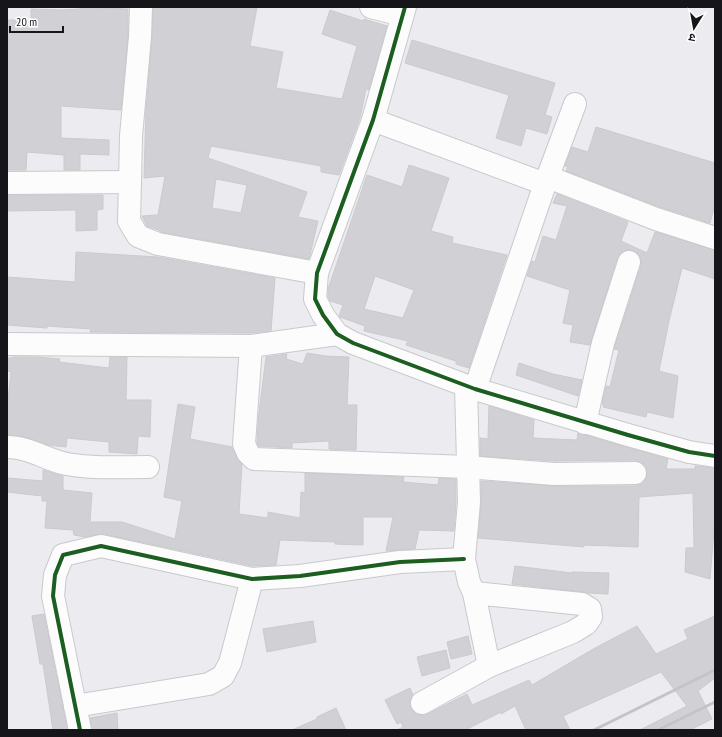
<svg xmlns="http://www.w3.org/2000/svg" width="722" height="737" font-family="'PT Sans Narrow','Noto Sans Devanagari',sans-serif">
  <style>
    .building { fill: #d1d1d5; stroke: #cbcbce; fill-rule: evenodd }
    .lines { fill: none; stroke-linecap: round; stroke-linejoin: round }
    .minor-casing { stroke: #c9c9cd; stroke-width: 24 }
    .minor { stroke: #fcfcfd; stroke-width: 22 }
    .rail { stroke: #c4c4c5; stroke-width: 3 }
    .cycleway-casing { stroke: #fff; stroke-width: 6 }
    .cycleway { stroke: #1b5e20; stroke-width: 4 }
  </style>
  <rect width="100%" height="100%" fill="#ebebf0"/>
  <g class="building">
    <polygon points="80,7 128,9 128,36 121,110 61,106 61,138 109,140 109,155 80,154 80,170 64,170 64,155 27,152 26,170 7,170 7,20 31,20 31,9 61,10 80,9"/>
    <path d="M153 7H257L250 46 283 52 276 88 342 99 357 46 322 34 330 10 363 21 364 19 387 26 369 90 366 89 360 118 339 175 321 172V166L211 146 208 158 307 192 298 217 318 221 309 259 161 232 159 230 147 226 142 216 158 215 165 176 144 178 146 111 152 38ZM216 179 247 185 241 213 212 208Z"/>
    <polygon points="412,40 555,83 545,115 552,117 547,134 526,128 521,146 496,138 509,95 405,63"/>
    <polygon points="596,127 715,163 715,205 710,223 660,207 566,171 568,167 565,166 572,147 588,152"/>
    <path d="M409 165 449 178 431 231 453 237 452 243 507 255 469 368 456 364V361L406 345 408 341 364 331 365 326 340 317 339 316 343 305 330 301 328 297V289L367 175 402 187ZM375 276 414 290 403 318 364 309Z"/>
    <polygon points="557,194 628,222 621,241 647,253 655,232 715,250 715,279 682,268 669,321 659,371 678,376 673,418 647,412 646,417 603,407 604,405 602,404 606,386 610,387 619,350 614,349 615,346 641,266 641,259 638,253 632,250 626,250 621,253 617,258 590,345 570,342 573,325 563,323 570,290 527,276 532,261 535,262 543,236 556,240 567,206 553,203"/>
    <polygon points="7,195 103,195 103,209 97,210 97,230 76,231 76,210 7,211"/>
    <polygon points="76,252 158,257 275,278 271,331 250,333 90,332 91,329 47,326 47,328 7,325 7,277 75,282"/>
    <polygon points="307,353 325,356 349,357 347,405 357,405 356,450 329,449 329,441 292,443 292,448 258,446 257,442 259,413 266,357 287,354 286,359 303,364"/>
    <polygon points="12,357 37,357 60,359 59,362 109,368 110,357 127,357 126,400 151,400 150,437 138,436 137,454 109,452 109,442 67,438 66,447 48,445 26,437 7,435 7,400 8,400 11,372 7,371 7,358 12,358"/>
    <polygon points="519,363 553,374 582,380 578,396 516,375"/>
    <polygon points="178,404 195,407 190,439 232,447 237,458 242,464 239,514 268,518 268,512 300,518 301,492 305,493 305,473 404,477 403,482 438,485 439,478 456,479 456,502 454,531 419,530 415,549 387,551 386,551 393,517 363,517 363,545 335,544 335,542 280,540 276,565 253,566 104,534 85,537 74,535 73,530 45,528 47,501 42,501 42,496 7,492 7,478 43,481 43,470 63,476 63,490 92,493 90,522 122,522 175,539 182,501 164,497"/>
    <polygon points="489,406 534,420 533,438 577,440 578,433 668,459 666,469 695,469 695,466 715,468 715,530 714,530 710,579 685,572 686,548 694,548 693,493 639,497 638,547 584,545 584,547 478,538 481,503 481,481 554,486 635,486 642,484 646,479 647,473 646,466 641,462 635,460 554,461 480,456 480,438 488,439"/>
    <polygon points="515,566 572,573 572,572 609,573 608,594 589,593 583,592 512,584"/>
    <polygon points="44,614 63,708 67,730 53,730 43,664 40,664 32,616"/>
    <polygon points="715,616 715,678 698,691 712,719 690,730 640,730 687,706 661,672 563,716 570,730 526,730 515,706 501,714 501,712 465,730 397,730 403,727 401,722 397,724 385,700 410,688 413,695 410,702 411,709 416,714 424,716 467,694 472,705 529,680 532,685 595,648 637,626 656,654 688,639 684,630"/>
    <polygon points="313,621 316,642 267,652 263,629"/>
    <polygon points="468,636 472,654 451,659 447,642"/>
    <polygon points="446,650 450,668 422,676 417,657"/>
    <polygon points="336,708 346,730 292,730 317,719 317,717"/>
    <polygon points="117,713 118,730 92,730 90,718"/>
  </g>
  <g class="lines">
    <defs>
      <g id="minor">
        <polyline points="141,7 140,37 131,136 130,182 129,221 138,236 158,244 317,273"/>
        <polyline points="371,7 402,15"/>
        <polyline points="405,7 373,120 317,273 315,299 323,315 337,334 353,343 475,389 628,435 689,452 715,456"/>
        <polyline points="373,120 545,184"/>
        <polyline points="548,177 656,219 715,238"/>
        <polyline points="7,183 130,182"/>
        <polyline points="7,344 251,346 337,334"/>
        <polyline points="251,346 244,444 248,453 254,459 467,467 554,474 635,473"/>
        <polyline points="475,389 545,184 575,104"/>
        <polyline points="585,423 603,343 629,262"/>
        <path d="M7 447C29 447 46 460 67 464 93 469 121 467 148 467"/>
        <polyline points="474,593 489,666"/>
        <polyline points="422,703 489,666 573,632 586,624 591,617 590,609 582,604 474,593 469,582 464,559 469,502 466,386"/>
        <polyline points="75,706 209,684 223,676 230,663 252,579"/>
        <polyline points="80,730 53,596 55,575 63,555 101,546 252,579 300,576 400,562 464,559"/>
      </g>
    </defs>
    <use href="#minor" class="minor-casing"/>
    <use href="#minor" class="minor"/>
    <g class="rail">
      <polyline points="594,730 715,670"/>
      <polyline points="658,730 715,702"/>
    </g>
    <defs>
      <g id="cycleway">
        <polyline points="405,7 373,120 317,273 315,299 323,315 337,334 353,343 475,389 628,435 689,452 715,456"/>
        <polyline points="80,730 53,596 55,575 63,555 101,546 252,579 300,576 400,562 464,559"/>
      </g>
    </defs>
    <use href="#cycleway" class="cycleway-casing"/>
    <use href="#cycleway" class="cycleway"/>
  </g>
  <rect width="722" height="737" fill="none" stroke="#161519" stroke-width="16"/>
  <g transform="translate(694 28) rotate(191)" stroke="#ffffff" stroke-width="3" paint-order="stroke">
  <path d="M0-3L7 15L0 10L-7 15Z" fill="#161519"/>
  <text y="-6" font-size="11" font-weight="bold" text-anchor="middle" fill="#161519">उ</text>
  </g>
  <path d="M10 26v6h53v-6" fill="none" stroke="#161519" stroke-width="2"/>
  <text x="16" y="26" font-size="12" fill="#161519" stroke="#ffffff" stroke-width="3" paint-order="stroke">20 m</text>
</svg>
